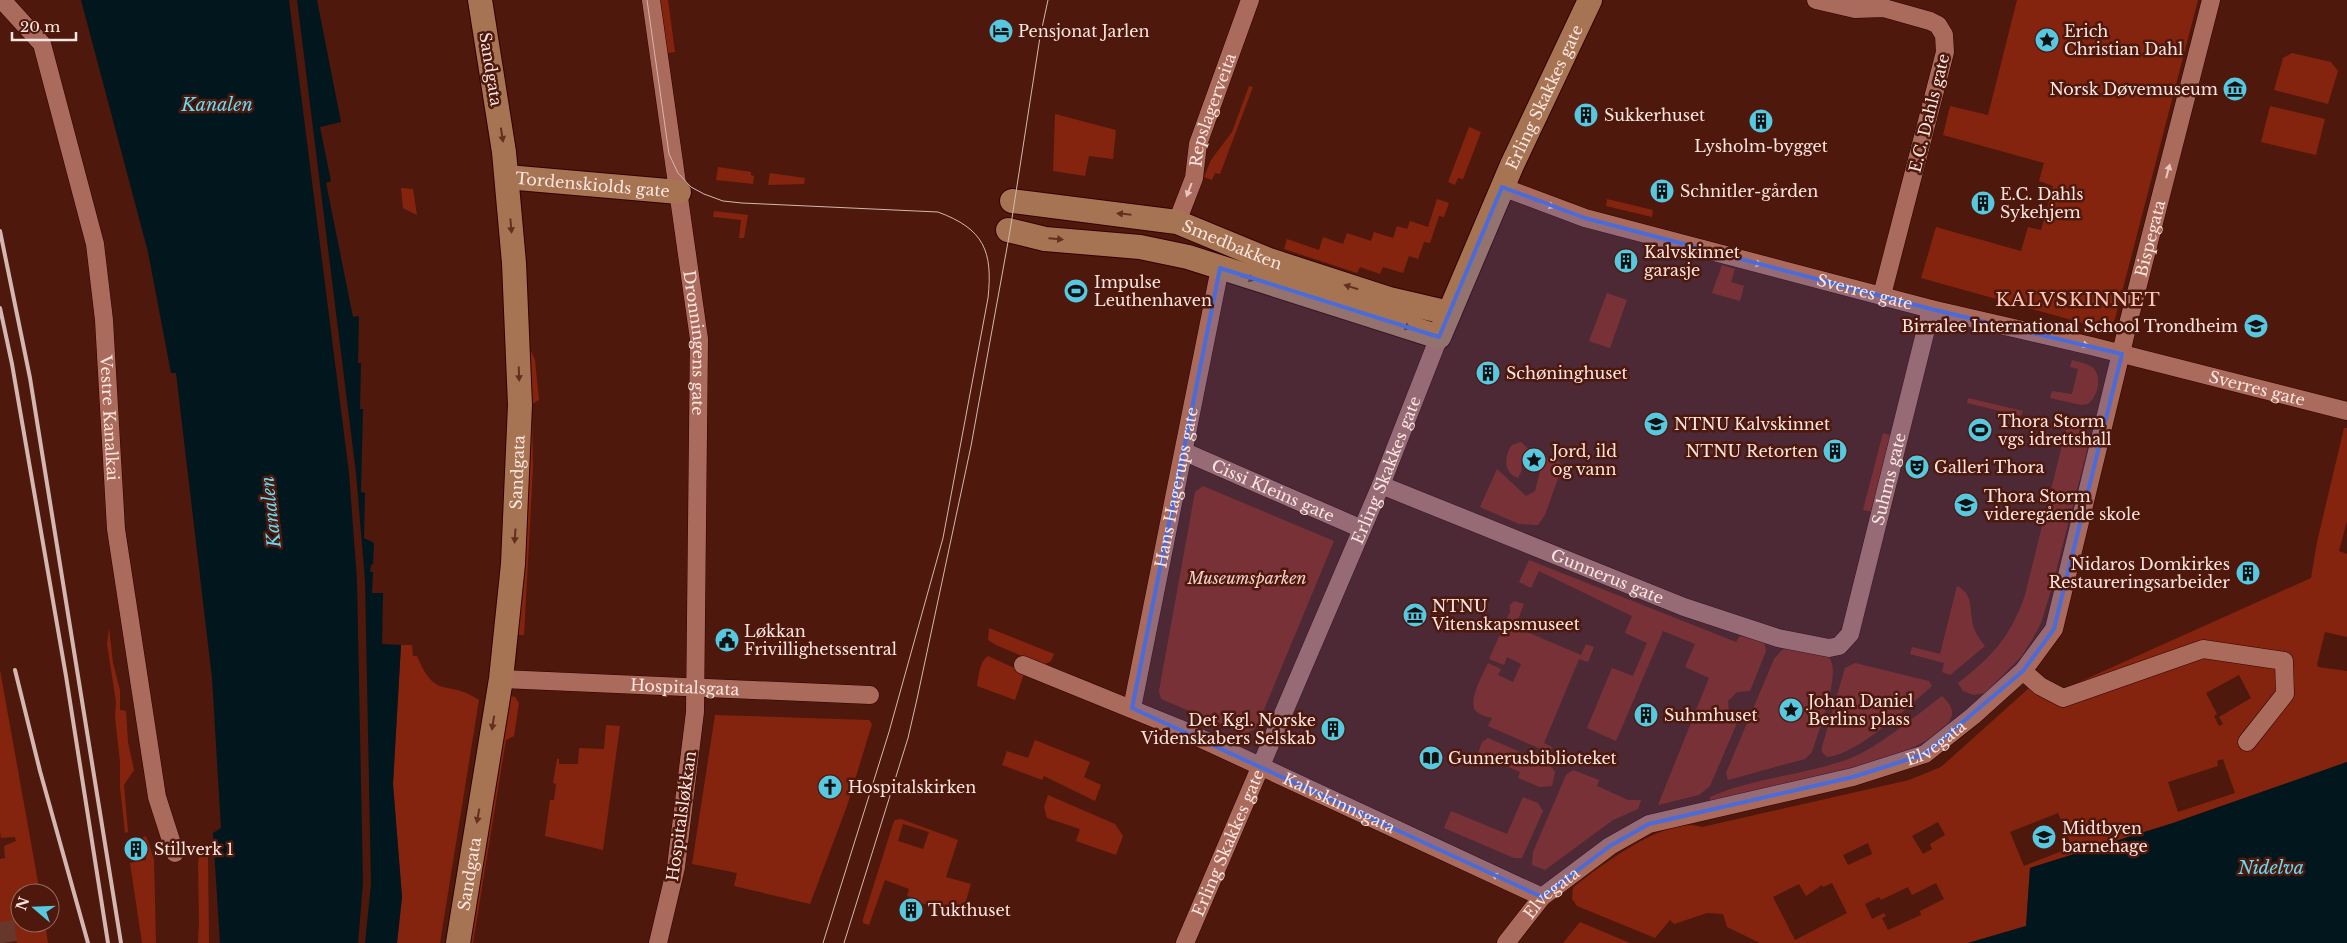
<svg xmlns="http://www.w3.org/2000/svg" width="2347" height="943" font-family="'Libre Baskerville',serif">
  <style>
    .green { fill: #84240e; fill-rule: evenodd }
    .water { fill: #01171d }
    .pier { fill: #4e180c }
    .lines { fill: none; stroke-linecap: round; stroke-linejoin: round }
    .highway-tunnel { stroke: #68372c; stroke-width: 28; stroke-dasharray: 28 14; stroke-linecap: butt }
    .street-casing { stroke: #310000; stroke-width: 19 }
    .secondary-casing { stroke: #310000; stroke-width: 26 }
    .street { stroke: #aa6b5c; stroke-width: 18 }
    .secondary { stroke: #a77453; stroke-width: 24 }
    .tram { stroke: #d4b7b0; stroke-width: 1 }
    .rail { stroke: #d4b7b0; stroke-width: 4 }
    .oneway { fill: #642f1e }
    .oneway2 { fill: #e8c7c0 }
    .marked { fill: #4a6cda; fill-opacity: 0.2; stroke: #4a6cda; stroke-width: 4; stroke-linejoin: round }
    .labels { text-anchor: middle; stroke-width: 5; stroke-linejoin: round; paint-order: stroke }
    .poi-label { font-size: 16px; fill: #fce6e1; stroke: #4e180c; text-anchor: start }
    .street-label { font-size: 16px; fill: #fce6e1; stroke: #4e180c }
    .park-label { font-size: 16px; font-style: italic; fill: #f1d1c9; stroke: #4e180c }
    .water-label { font-size: 18px; font-style: italic; fill: #62ddf7; stroke: #4e180c }
    .quarter-label { font-size: 19px; letter-spacing: 1px; fill: #fcc3b6; stroke: #4e180c }
  </style>
  <rect width="100%" height="100%" fill="#4e180c"/>
  <g class="green">
    <polygon points="654,0 668,0 675,52 660,54"/>
    <polygon points="2017,0 2198,0 2115,319 2109,328 2104,329 1921,278 1936,227 2021,251 2028,227 2041,230 2053,186 2039,181 2044,163 1943,135 1950,106 1988,115"/>
    <polygon points="2292,53 2331,62 2338,71 2328,104 2274,90 2283,58"/>
    <polygon points="1249,86 1253,87 1220,174 1215,173 1212,180 1204,177 1211,160 1232,132"/>
    <polygon points="2270,106 2325,119 2316,155 2261,142"/>
    <polygon points="1055,114 1116,130 1113,159 1089,156 1085,176 1053,171"/>
    <polygon points="1469,127 1481,132 1463,179 1458,178 1455,185 1448,182"/>
    <polygon points="718,167 751,172 751,175 754,176 753,184 716,180"/>
    <polygon points="770,173 805,178 804,184 768,185"/>
    <polygon points="401,188 413,189 417,215 403,208"/>
    <polygon points="1437,199 1449,203 1444,217 1439,216 1430,243 1424,242 1418,259 1409,256 1403,273 1383,267 1380,274 1360,267 1357,273 1284,249 1287,239 1319,250 1323,237 1343,244 1347,233 1371,241 1374,232 1393,238 1397,226 1407,229 1410,221 1428,227"/>
    <polygon points="1607,199 1653,210 1652,217 1606,206"/>
    <polygon points="714,211 748,215 744,238 739,238 741,220 713,217"/>
    <polygon points="1722,265 1735,269 1731,282 1744,286 1740,301 1712,293"/>
    <polygon points="1607,293 1627,300 1610,348 1589,341"/>
    <polygon points="525,350 531,351 535,360 539,400 532,404 533,468 524,635 513,635"/>
    <path d="M2072 360C2078 362 2086 363 2092 367 2103 376 2098 396 2088 404L2081 405 2050 398 2052 391 2072 394 2078 369 2070 367Z"/>
    <polygon points="1968,398 2023,411 2021,416 1967,403"/>
    <path d="M2070 423C2082 425 2086 432 2089 443L2052 587 2041 623 2032 640 2022 656 1985 693 1974 695 1963 691 1958 683C1992 657 2011 636 2025 595L2067 425Z"/>
    <path d="M2344 428H2347V521L2339 551 2347 554V637L2325 632 2317 664 2318 667 2347 671V762L2173 823 2030 868 2026 926 1968 943H1760L1727 927 1723 914 1707 913 1674 924 1670 920 1655 938 1577 906 1572 899 1573 888 1576 885C1603 864 1667 815 1702 827L1909 780 1941 767 2029 688 2041 697 2057 692 2311 578 2317 542ZM2239 675 2251 698 2219 717 2223 724 2219 726 2214 716 2217 714 2206 693ZM2223 759 2235 793 2178 812 2168 782 2218 766 2217 761ZM2058 813 2072 847 2024 866 2010 832ZM1938 822 1945 835 1930 844 1932 849 1923 854 1912 836ZM1868 843 1872 854 1848 865 1843 855ZM1832 883 1847 913 1795 940 1773 897 1799 884 1806 896 1822 885 1823 887ZM1936 883 1944 899 1920 911 1921 915 1888 930 1882 918 1886 916 1884 913 1872 919 1865 904 1879 897 1881 900 1908 887 1912 895Z"/>
    <polygon points="1883,433 1893,436 1873,512 1863,510"/>
    <path d="M1521 442 1535 455 1532 461 1527 459 1521 464 1522 470 1518 478C1503 473 1504 455 1512 445Z"/>
    <polygon points="1543,456 1557,460 1561,464 1561,470 1545,515 1538,525 1519,524 1480,507 1497,469 1526,496 1535,491 1541,468 1537,460"/>
    <polygon points="1203,486 1334,541 1258,724 1253,730 1244,734 1161,699 1159,691 1195,492"/>
    <polygon points="1529,560 1736,642 1740,636 1764,641 1766,651 1750,691 1737,692 1728,701 1729,713 1737,723 1710,786 1699,795 1658,805 1709,678 1685,667 1695,644 1663,631 1616,741 1587,728 1612,668 1633,676 1647,643 1625,633 1632,616 1539,571 1531,588 1519,582"/>
    <path d="M1957 586C1974 595 1969 608 1973 625 1975 633 1980 640 1985 646L1950 675 1942 672 1944 663 1910 654 1912 647 1940 654Z"/>
    <path d="M1514 601 1524 604 1515 627 1581 655 1586 644 1594 647 1588 662 1579 659 1544 743 1552 747 1550 753 1488 726 1492 718C1487 717 1480 715 1477 712 1466 704 1483 674 1488 663L1501 669 1498 675 1513 682 1521 664 1507 657 1504 665 1489 659 1510 612V605Z"/>
    <polygon points="109,628 113,663 120,690 120,710 126,711 128,742 134,770 124,785 128,832 125,833 120,787 120,762 115,717 116,702 107,644"/>
    <polygon points="989,628 1054,654 1051,661 1043,665 996,645 988,640"/>
    <path d="M401 645H412L413 656H417C436 702 447 678 479 700L440 943H397L402 897 393 784Z"/>
    <path d="M1789 647 1829 657C1842 673 1818 732 1812 752L1805 759 1728 780 1726 773 1774 659 1782 650Z"/>
    <path d="M988 656 1021 671 1024 674 1015 700 977 686C979 676 979 662 988 656Z"/>
    <path d="M1855 663 1929 681 1932 686C1908 707 1858 754 1827 757L1822 752V747L1845 668Z"/>
    <polygon points="0,670 40,893 20,893 20,923 45,923 48,943 18,943 0,929 0,859 5,858 4,846 16,841 15,837 1,838 0,832"/>
    <polygon points="509,696 515,697 519,703 514,736 506,740 473,943 464,943"/>
    <path d="M1942 696C1947 701 1953 707 1952 715 1943 759 1752 793 1710 801V797C1754 778 1802 775 1846 760 1877 749 1915 716 1942 696Z"/>
    <polygon points="715,715 869,720 872,724 847,806 810,904 734,886 737,873 692,864"/>
    <polygon points="606,725 620,726 603,850 545,836 550,800 554,800 556,784 553,783 557,759 559,759 559,764 578,764 579,748 604,749"/>
    <polygon points="1488,738 1550,765 1555,772 1552,786 1540,787 1518,778 1520,772 1481,755 1479,759 1477,756 1482,742"/>
    <polygon points="1035,740 1090,762 1084,777 1101,785 1095,801 1044,776 1042,780 1002,765 1007,751 1028,758"/>
    <polygon points="1573,770 1599,780 1597,786 1628,800 1641,800 1638,809 1613,820 1545,870 1532,865 1533,852 1566,775"/>
    <polygon points="1048,795 1115,824 1123,836 1116,855 1076,841 1080,829 1047,818 1044,807"/>
    <polygon points="1523,797 1538,803 1543,811 1522,858 1514,858 1444,828 1451,811 1507,834"/>
    <path d="M901 819 958 840 946 877 971 884 962 914 917 902V899L907 896 909 889 885 880 869 925 863 923V919L893 824 895 820ZM903 824 929 832 923 849 898 841Z"/>
    <polygon points="146,836 154,859 156,943 142,943 130,863 146,860 143,837"/>
    <polygon points="203,853 208,857 209,943 198,943 199,923 198,863 199,854"/>
    <polygon points="1580,922 1630,943 1563,943"/>
  </g>
  <g class="water">
    <polygon points="81,0 317,0 341,122 320,127 331,181 326,183 353,317 359,316 358,363 361,363 360,409 363,409 361,492 365,493 364,538 374,543 373,564 371,565 370,572 373,572 372,593 383,593 382,644 401,645 393,784 402,897 397,943 220,943 213,833 221,828 212,678 176,373 171,373 148,252"/>
    <polygon points="2347,762 2347,943 1968,943 2026,926 2030,868 2173,823"/>
  </g>
  <polygon class="pier" points="289,0 297,0 356,473 365,580 371,884 365,943 358,943 363,883 357,580 349,473"/>
  <g class="lines">
    <polyline class="highway-tunnel" points="0,922 3,943"/>
    <defs>
      <g id="street">
        <path id="s1" d="M2 0 42 44 95 244 104 320 116 529 157 797 175 853"/>
        <path id="s2" d="M651 0 699 339 695 712 676 867 658 943"/>
        <polyline points="1816,0 1855,9 1884,8 1930,21 1938,25 1944,35 1945,52 1882,295"/>
        <path id="s3" d="M1502 187 1585 218 1931 309 2091 346 2347 411"/>
        <path id="s4" d="M1177 222 1194 178 1198 144 1250 0"/>
        <path id="s5" d="M1185 452 1362 529"/>
        <path id="s6" d="M1381 485 1684 607 1778 638 1829 648 1839 646 1850 634 1931 309"/>
        <path id="s7" d="M1023 665 1178 728 1542 897"/>
        <polyline points="2023,671 2040,686 2063,698 2203,649 2284,661 2285,694 2247,742"/>
        <path id="s8" d="M501 679 870 695"/>
        <path id="s9" d="M1132 708 1220 268"/>
        <path id="s10" d="M1185 943 1381 485 1439 337"/>
        <path id="s11" d="M1506 943 1542 897 1610 846 1649 824 1853 777 1925 754 1973 716 2023 671 2054 629 2128 324 2211 0"/>
      </g>
      <g id="secondary">
        <path id="s12" d="M507 177 679 192"/>
        <path id="s13" d="M1012 201 1177 222 1269 260 1389 299 1449 313"/>
        <path id="s14" d="M1008 230 1045 239 1140 247 1188 257 1439 337 1512 165 1590 0"/>
        <path id="s15" d="M458 943 501 679 513 564 520 405 514 263 504 152 480 0"/>
      </g>
    </defs>
    <use href="#street" class="street-casing"/>
    <use href="#secondary" class="secondary-casing"/>
    <use href="#street" class="street"/>
    <use href="#secondary" class="secondary"/>
    <g class="tram">
      <path d="M647 0 669 154 678 173 691 187 704 194 723 201 742 203 938 212C984 229 993 251 988 298L943 538 889 732 823 943"/>
      <polyline points="844,943 908,738 917,699 971,446 1010,231 1040,37 1048,0"/>
    </g>
    <g class="rail">
      <polyline points="0,231 30,378 121,943"/>
      <polyline points="0,308 12,364 66,676 108,943"/>
      <polyline points="15,670 40,771 88,943"/>
    </g>
  </g>
  <defs><path id="oneway-solid" d="M-6-.8H1V-3.2L6.5 0L1 3.2V.8H-6Z" transform="scale(1.25)"/></defs>
  <g class="oneway">
    <use href="#oneway-solid" transform="translate(502 135) rotate(81)"/>
    <use href="#oneway-solid" transform="translate(1124 214) rotate(-174)"/>
    <use href="#oneway-solid" transform="translate(511 226) rotate(85)"/>
    <use href="#oneway-solid" transform="translate(1056 239) rotate(5)"/>
    <use href="#oneway-solid" transform="translate(1248 278) rotate(18)"/>
    <use href="#oneway-solid" transform="translate(1351 287) rotate(-162)"/>
    <use href="#oneway-solid" transform="translate(1404 326) rotate(19)"/>
    <use href="#oneway-solid" transform="translate(519 374) rotate(88)"/>
    <use href="#oneway-solid" transform="translate(515 536) rotate(94)"/>
    <use href="#oneway-solid" transform="translate(493 723) rotate(99)"/>
    <use href="#oneway-solid" transform="translate(478 816) rotate(100)"/>
  </g>
  <g class="oneway2">
    <use href="#oneway-solid" transform="translate(2168 171) rotate(-75)"/>
    <use href="#oneway-solid" transform="translate(1189 190) rotate(111)"/>
    <use href="#oneway-solid" transform="translate(1548 205) rotate(19)"/>
    <use href="#oneway-solid" transform="translate(1755 263) rotate(15)"/>
    <use href="#oneway-solid" transform="translate(2082 344) rotate(13)"/>
    <use href="#oneway-solid" transform="translate(1498 877) rotate(-155)"/>
  </g>
  <path class="marked" d="M1502 187 1585 218 1931 309 2122 354 2054 629 2023 671 1925 754 1853 777 1649 824 1610 846 1542 897 1132 708 1220 268 1439 337Z"/>
  <defs>
    <symbol id="hotel-disc" viewBox="-11 -11 22 22"><circle r="9.5" fill="#56c9e1" stroke="#4e180c"/><path d="M-6-4.5h1.5V1H6V5H4.5V3h-9V5H-6ZM-4 0a1.8 1.8 0 1 1 3.6 0ZM.5 0V-2.5h3Q6-2.5 6 0Z" fill="#111"/></symbol>
    <symbol id="sight-disc" viewBox="-11 -11 22 22"><circle r="9.5" fill="#56c9e1" stroke="#4e180c"/><path d="M0-6L1.8-2.2L6-1.7L2.9 1.2L3.7 5.4L0 3.3L-3.7 5.4L-2.9 1.2L-6-1.7L-1.8-2.2Z" fill="#111"/></symbol>
    <symbol id="museum-disc" viewBox="-11 -11 22 22"><circle r="9.5" fill="#56c9e1" stroke="#4e180c"/><path d="M0-6L6-3V-2H-6V-3ZM-5-1h2V3h-2ZM-1-1h2V3h-2ZM3-1h2V3H3ZM-6 4H6V6H-6Z" fill="#111"/></symbol>
    <symbol id="building-disc" viewBox="-11 -11 22 22"><circle r="9.5" fill="#56c9e1" stroke="#4e180c"/><path d="M-4-6H4V6H1V3H-1V6H-4ZM-2.5-4.3h1.7v1.8h-1.7ZM.8-4.3h1.7v1.8H.8ZM-2.5-1h1.7V.8h-1.7ZM.8-1h1.7V.8H.8Z" fill="#111"/></symbol>
    <symbol id="stadium-disc" viewBox="-11 -11 22 22"><circle r="9.5" fill="#56c9e1" stroke="#4e180c"/><path d="M0-5a6.5 5 0 1 0 0 10a6.5 5 0 1 0 0-10ZM-3.5-1.8h7v3.6h-7Z" fill="#111"/></symbol>
    <symbol id="school-disc" viewBox="-11 -11 22 22"><circle r="9.5" fill="#56c9e1" stroke="#4e180c"/><path d="M0-5L7-2L0 1L-7-2ZM-4 1L0 2.5L4 1V4Q0 6-4 4Z" fill="#111"/></symbol>
    <symbol id="university-disc" viewBox="-11 -11 22 22"><circle r="9.5" fill="#56c9e1" stroke="#4e180c"/><path d="M0-5L7-2L0 1L-7-2ZM-4 1L0 2.5L4 1V4Q0 6-4 4Z" fill="#111"/></symbol>
    <symbol id="theatre-disc" viewBox="-11 -11 22 22"><circle r="9.5" fill="#56c9e1" stroke="#4e180c"/><path d="M-5-5.5Q0-4 5-5.5V0Q5 5 0 6Q-5 5-5 0ZM-3.3-2.5H-1v1.5H-3.3ZM1-2.5H3.3v1.5H1ZM-2.8 1Q0 5.5 2.8 1Z" fill="#111"/></symbol>
    <symbol id="civic-disc" viewBox="-11 -11 22 22"><circle r="9.5" fill="#56c9e1" stroke="#4e180c"/><path d="M-.6-6.5H3V-4.5H.6V-3L4-1V1h2V6H-6V1h2V-1L-.6-3ZM-1.2 2.5V6h2.4V2.5Z" fill="#111"/></symbol>
    <symbol id="library-disc" viewBox="-11 -11 22 22"><circle r="9.5" fill="#56c9e1" stroke="#4e180c"/><path d="M-6-4Q-3-5.5-.7-3.5V5Q-3 3-6 4ZM6-4Q3-5.5 .7-3.5V5Q3 3 6 4Z" fill="#111"/></symbol>
    <symbol id="church-disc" viewBox="-11 -11 22 22"><circle r="9.5" fill="#56c9e1" stroke="#4e180c"/><path d="M-1.2-6h2.4v3.5h3.3v2.4h-3.3V6h-2.4V-.1h-3.3v-2.4h3.3Z" fill="#111"/></symbol>
  </defs>
  <g fill-rule="evenodd">
    <use href="#hotel-disc" x="987" y="17" width="28" height="28"/>
    <use href="#sight-disc" x="2033" y="26" width="28" height="28"/>
    <use href="#museum-disc" x="2221" y="75" width="28" height="28"/>
    <use href="#building-disc" x="1572" y="101" width="28" height="28"/>
    <use href="#building-disc" x="1747" y="107" width="28" height="28"/>
    <use href="#building-disc" x="1648" y="177" width="28" height="28"/>
    <use href="#building-disc" x="1969" y="189" width="28" height="28"/>
    <use href="#building-disc" x="1612" y="247" width="28" height="28"/>
    <use href="#stadium-disc" x="1062" y="277" width="28" height="28"/>
    <use href="#school-disc" x="2242" y="312" width="28" height="28"/>
    <use href="#building-disc" x="1474" y="359" width="28" height="28"/>
    <use href="#university-disc" x="1642" y="410" width="28" height="28"/>
    <use href="#stadium-disc" x="1966" y="416" width="28" height="28"/>
    <use href="#building-disc" x="1821" y="437" width="28" height="28"/>
    <use href="#sight-disc" x="1520" y="446" width="28" height="28"/>
    <use href="#theatre-disc" x="1903" y="453" width="28" height="28"/>
    <use href="#school-disc" x="1952" y="491" width="28" height="28"/>
    <use href="#building-disc" x="2234" y="559" width="28" height="28"/>
    <use href="#museum-disc" x="1401" y="601" width="28" height="28"/>
    <use href="#civic-disc" x="713" y="626" width="28" height="28"/>
    <use href="#sight-disc" x="1777" y="696" width="28" height="28"/>
    <use href="#building-disc" x="1632" y="701" width="28" height="28"/>
    <use href="#building-disc" x="1319" y="715" width="28" height="28"/>
    <use href="#library-disc" x="1417" y="744" width="28" height="28"/>
    <use href="#church-disc" x="816" y="773" width="28" height="28"/>
    <use href="#school-disc" x="2030" y="823" width="28" height="28"/>
    <use href="#building-disc" x="122" y="835" width="28" height="28"/>
    <use href="#building-disc" x="897" y="896" width="28" height="28"/>
  </g>
  <g class="labels">
    <g class="poi-label">
      <text x="1018" y="37">Pensjonat Jarlen</text>
      <text x="2064" y="37">Erich<tspan x="2064" dy="18">Christian Dahl</tspan></text>
      <text x="2218" y="95" text-anchor="end">Norsk Døvemuseum</text>
      <text x="1604" y="121">Sukkerhuset</text>
      <text x="1761" y="152" text-anchor="middle">Lysholm-bygget</text>
      <text x="1680" y="197">Schnitler-gården</text>
      <text x="2000" y="200">E.C. Dahls<tspan x="2000" dy="18">Sykehjem</tspan></text>
      <text x="1644" y="258">Kalvskinnet<tspan x="1644" dy="18">garasje</tspan></text>
      <text x="1094" y="288">Impulse<tspan x="1094" dy="18">Leuthenhaven</tspan></text>
      <text x="2238" y="332" text-anchor="end">Birralee International School Trondheim</text>
      <text x="1506" y="379">Schøninghuset</text>
      <text x="1998" y="427">Thora Storm<tspan x="1998" dy="18">vgs idrettshall</tspan></text>
      <text x="1674" y="430">NTNU Kalvskinnet</text>
      <text x="1552" y="457">Jord, ild<tspan x="1552" dy="18">og vann</tspan></text>
      <text x="1818" y="457" text-anchor="end">NTNU Retorten</text>
      <text x="1934" y="473">Galleri Thora</text>
      <text x="1984" y="502">Thora Storm<tspan x="1984" dy="18">videregående skole</tspan></text>
      <text x="2230" y="570" text-anchor="end">Nidaros Domkirkes<tspan x="2230" dy="18">Restaureringsarbeider</tspan></text>
      <text x="1432" y="612">NTNU<tspan x="1432" dy="18">Vitenskapsmuseet</tspan></text>
      <text x="744" y="637">Løkkan<tspan x="744" dy="18">Frivillighetssentral</tspan></text>
      <text x="1808" y="707">Johan Daniel<tspan x="1808" dy="18">Berlins plass</tspan></text>
      <text x="1664" y="721">Suhmhuset</text>
      <text x="1316" y="726" text-anchor="end">Det Kgl. Norske<tspan x="1316" dy="18">Videnskabers Selskab</tspan></text>
      <text x="1448" y="764">Gunnerusbiblioteket</text>
      <text x="848" y="793">Hospitalskirken</text>
      <text x="2062" y="834">Midtbyen<tspan x="2062" dy="18">barnehage</tspan></text>
      <text x="154" y="855">Stillverk 1</text>
      <text x="928" y="916">Tukthuset</text>
    </g>
    <g class="street-label">
      <text transform="translate(491 69) rotate(81)" y="6">Sandgata</text>
      <text dy="6" stroke="none"><textPath href="#s14" startOffset="708">Erling Skakkes gate</textPath></text>
      <text dy="6" stroke="none"><textPath href="#s4" startOffset="118">Repslagerveita</textPath></text>
      <text transform="translate(1929 113) rotate(-76)" y="6">E.C. Dahls gate</text>
      <text dy="6" stroke="none"><textPath href="#s12" startOffset="86">Tordenskiolds gate</textPath></text>
      <text dy="6" stroke="none"><textPath href="#s11" startOffset="1056">Bispegata</textPath></text>
      <text dy="6" stroke="none"><textPath href="#s13" startOffset="226">Smedbakken</textPath></text>
      <text dy="6" stroke="none"><textPath href="#s3" startOffset="378">Sverres gate</textPath></text>
      <text dy="6" stroke="none"><textPath href="#s2" startOffset="346">Dronningens gate</textPath></text>
      <text dy="6" stroke="none"><textPath href="#s3" startOffset="782">Sverres gate</textPath></text>
      <text dy="6" stroke="none"><textPath href="#s1" startOffset="441">Vestre Kanalkai</textPath></text>
      <text dy="6" stroke="none"><textPath href="#s10" startOffset="514">Erling Skakkes gate</textPath></text>
      <text dy="6" stroke="none"><textPath href="#s15" startOffset="475">Sandgata</textPath></text>
      <text dy="6" stroke="none"><textPath href="#s6" startOffset="664">Suhms gate</textPath></text>
      <text dy="6" stroke="none"><textPath href="#s9" startOffset="225">Hans Hagerups gate</textPath></text>
      <text dy="6" stroke="none"><textPath href="#s5" startOffset="96">Cissi Kleins gate</textPath></text>
      <text dy="6" stroke="none"><textPath href="#s6" startOffset="244">Gunnerus gate</textPath></text>
      <text dy="6" stroke="none"><textPath href="#s8" startOffset="184">Hospitalsgata</textPath></text>
      <text dy="6" stroke="none"><textPath href="#s11" startOffset="488">Elvegata</textPath></text>
      <text dy="6" stroke="none"><textPath href="#s7" startOffset="345">Kalvskinnsgata</textPath></text>
      <text transform="translate(681 816) rotate(-82)" y="6">Hospitalsløkkan</text>
      <text dy="6" stroke="none"><textPath href="#s10" startOffset="109">Erling Skakkes gate</textPath></text>
      <text dy="6" stroke="none"><textPath href="#s15" startOffset="70">Sandgata</textPath></text>
      <text dy="6" stroke="none"><textPath href="#s11" startOffset="68">Elvegata</textPath></text>
    </g>
    <g class="park-label">
      <text x="1247" y="584">Museumsparken</text>
    </g>
    <g class="water-label">
      <text x="217" y="111">Kanalen</text>
      <text transform="translate(271 512) rotate(-96)" y="6">Kanalen</text>
      <text x="2271" y="874">Nidelva</text>
    </g>
    <g class="quarter-label">
      <text x="2078" y="306">KALVSKINNET</text>
    </g>
  </g>
  <g transform="translate(35 908) rotate(289)"><circle r="24" fill="#4e180c" stroke="#946a61"/>
  <path d="M0-4L9 19L0 12L-9 19Z" fill="#56c9e1"/>
  <text y="-8" font-size="14" font-weight="bold" text-anchor="middle" fill="#fce6e1">N</text>
  </g>
  <path d="M12 32v8h64v-8" fill="none" stroke="#fce6e1" stroke-width="2.5"/>
  <text x="20" y="32" font-size="15" fill="#fce6e1" stroke="#4e180c" stroke-width="4" paint-order="stroke">20 m</text>
</svg>
